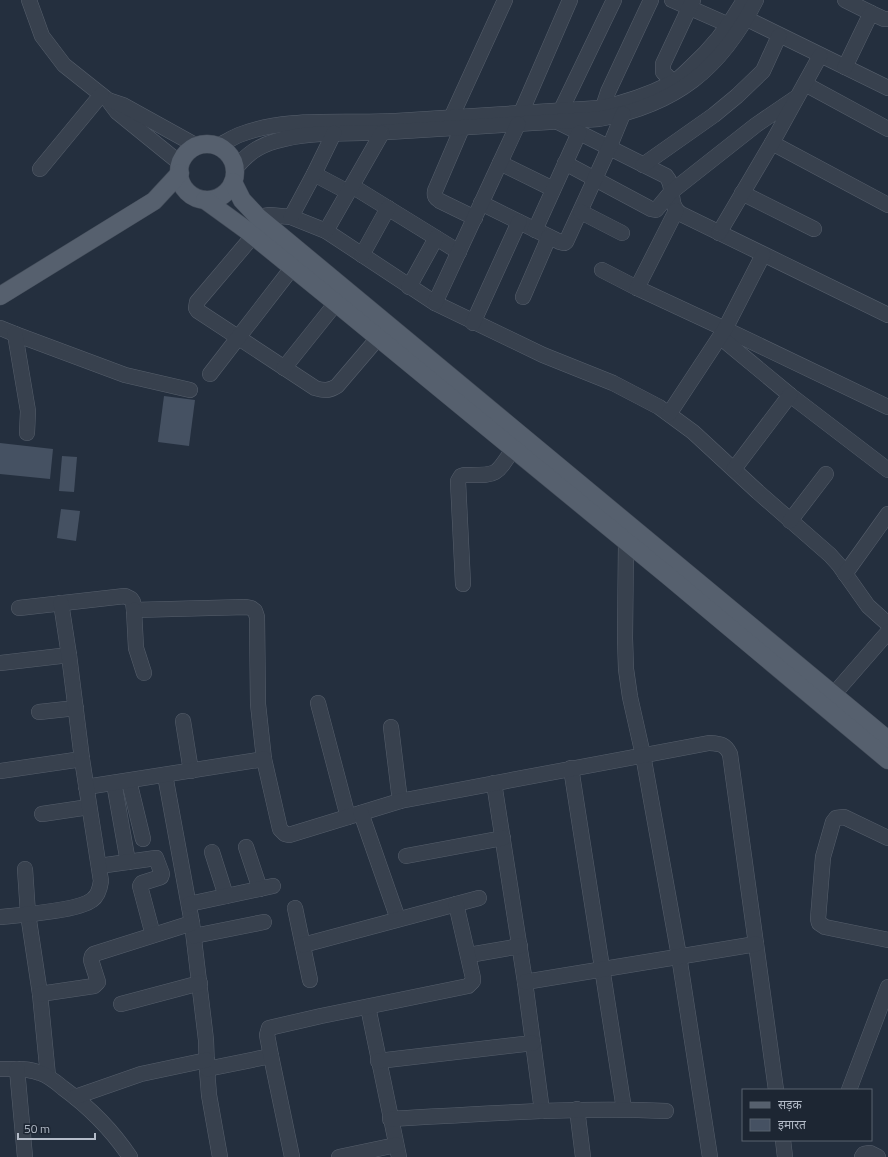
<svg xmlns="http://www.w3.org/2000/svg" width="888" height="1157" font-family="'Titillium Web','Noto Sans Devanagari',sans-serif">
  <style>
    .building { fill: #455162 }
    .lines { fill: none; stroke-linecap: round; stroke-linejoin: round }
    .minor-casing { stroke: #565f6c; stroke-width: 16 }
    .major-casing { stroke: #414a57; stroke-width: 19 }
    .minor { stroke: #38414e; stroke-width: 15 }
    .major { stroke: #56606e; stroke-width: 18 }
  </style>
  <rect width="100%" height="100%" fill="#242f3e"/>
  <g class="building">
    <polygon points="164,396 195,400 189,446 158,442"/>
    <polygon points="0,443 53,449 50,479 0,474"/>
    <polygon points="62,456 77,457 74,492 59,491"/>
    <polygon points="61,509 80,511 76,541 57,538"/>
  </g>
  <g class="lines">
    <defs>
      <g id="minor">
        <polyline points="29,0 42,36 64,65 108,100 117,112 181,164"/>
        <polyline points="672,0 729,25"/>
        <polyline points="845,0 871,13"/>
        <polyline points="739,15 888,88"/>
        <polyline points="845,67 871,13 884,19 888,19"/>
        <polyline points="673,82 663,72 663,64 693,0"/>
        <polyline points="805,84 888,129"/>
        <polyline points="111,101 123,105 197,146"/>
        <polyline points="561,110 614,0"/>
        <polyline points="521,113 570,0"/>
        <polyline points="604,115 603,107 608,92 651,0"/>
        <polyline points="451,118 505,0"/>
        <path d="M558 122 666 176C676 187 667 205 681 214L888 315"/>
        <path d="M462 128 435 191C434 197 436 198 440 201L475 218"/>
        <polyline points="772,143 888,205"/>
        <path d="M217 146C224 143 232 138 239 135 286 116 346 124 396 121 464 117 532 112 600 108 624 103 650 94 672 83 679 79 685 73 691 67 712 48 730 25 744 0"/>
        <polyline points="500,163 553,189"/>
        <polyline points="565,163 651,209 656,210 671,192 756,125 797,97"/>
        <polyline points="643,165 714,115 737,96 763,71 779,36"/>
        <polyline points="40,169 101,95"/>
        <path d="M235 169C247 154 258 146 276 141 313 130 350 135 388 132 458 128 529 123 599 119 676 105 721 69 756 0"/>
        <polyline points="314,174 348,192"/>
        <polyline points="352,186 459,252"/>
        <polyline points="742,193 814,229"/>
        <polyline points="481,203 560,242 564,243 566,242 609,148 623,114"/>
        <polyline points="581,212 622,233"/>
        <polyline points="258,217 270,215 291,217 326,231 435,303 543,355 613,383 659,407 693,432 758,492 830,555 839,565 868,606 888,624"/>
        <polyline points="291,217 314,174 334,133"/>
        <polyline points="535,230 579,133"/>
        <polyline points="326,231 382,133"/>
        <polyline points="719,233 772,143 820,56"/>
        <path d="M253 236 197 302 196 308 198 311 315 388C324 391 329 391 337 386L378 338"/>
        <polyline points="362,255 388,208"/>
        <polyline points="602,270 637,288 725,329 888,407"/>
        <polyline points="409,287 436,238"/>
        <polyline points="637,288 676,211"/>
        <polyline points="523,297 549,237"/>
        <polyline points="435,303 518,124"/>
        <polyline points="473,323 519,222"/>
        <polyline points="0,328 15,334 125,375 190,390"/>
        <polyline points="15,334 28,411 27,433"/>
        <polyline points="720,337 790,395 888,470"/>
        <polyline points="284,368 336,303"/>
        <polyline points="210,374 292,268"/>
        <polyline points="669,414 725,329 763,255"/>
        <polyline points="734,469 790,395"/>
        <polyline points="790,521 826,474"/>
        <polyline points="626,542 625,638 626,669 630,697 643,755 679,956 710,1157"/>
        <polyline points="845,574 888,514"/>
        <path d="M463 584 458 481 461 476 464 475C497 475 495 477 513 449"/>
        <polyline points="19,608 125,596 131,599 133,602 134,610 246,607 251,608 255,611 257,617 258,704 264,759"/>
        <polyline points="134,610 136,648 144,673"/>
        <polyline points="0,663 69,655"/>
        <polyline points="834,694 888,632"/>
        <polyline points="318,703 348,817"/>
        <polyline points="39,712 76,708"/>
        <polyline points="183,721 191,771"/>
        <polyline points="391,727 400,801"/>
        <polyline points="571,768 624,1109"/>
        <polyline points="0,771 82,759"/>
        <polyline points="165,775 192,923 206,1040 207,1069 209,1095 220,1157"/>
        <polyline points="129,781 143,839"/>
        <polyline points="114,783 128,862"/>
        <polyline points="494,783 525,982 542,1111"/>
        <path d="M86 787 264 759 280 829 285 834 289 835 400 801 709 743C721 744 725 744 730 754L776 1090"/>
        <polyline points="361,813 398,919"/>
        <polyline points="42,814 89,807"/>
        <polyline points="888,838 844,817 836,818 833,822 823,857 818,919 819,923 825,927 888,940"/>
        <polyline points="246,847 260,889"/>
        <polyline points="212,852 226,896"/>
        <polyline points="406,856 503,838"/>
        <polyline points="99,866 156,858 162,874 161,877 142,883 140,886 153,935"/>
        <polyline points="25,869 28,914 40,994 48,1076"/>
        <polyline points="189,904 273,886"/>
        <polyline points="295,908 310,980"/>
        <path d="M0 917C20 915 78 911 92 900 98 896 100 888 101 881L82 759 69 655 61 603"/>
        <polyline points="194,936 264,922"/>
        <polyline points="303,945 479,898"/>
        <polyline points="469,955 520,946"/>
        <polyline points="525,982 756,944"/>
        <polyline points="40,994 94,986 98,982 91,960 92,956 94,954 192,923"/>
        <polyline points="121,1004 200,983"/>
        <polyline points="368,1007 399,1157"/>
        <polyline points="378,1061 533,1043"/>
        <path d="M0 1069C13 1069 28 1068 40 1073 49 1076 56 1082 63 1088 89 1107 112 1130 130 1157"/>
        <polyline points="17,1069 25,1157"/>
        <polyline points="207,1069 271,1056"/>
        <polyline points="849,1090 888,987"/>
        <polyline points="75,1097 141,1074 207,1060"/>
        <polyline points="577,1109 583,1157"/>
        <path d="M390 1119C482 1114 574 1107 666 1111"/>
        <polyline points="783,1140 785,1157"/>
        <polyline points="292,1157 271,1056 267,1035 269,1028 321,1016 468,986 473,981 473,978 456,904"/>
        <polyline points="339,1157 396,1145"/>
        <polyline points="862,1157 864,1154 870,1153 878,1157"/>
      </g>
      <g id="major">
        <circle cx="207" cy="172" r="28"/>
        <polyline points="233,182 242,200 258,217 888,740"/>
        <polyline points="205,200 245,229 336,303 667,575 888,760"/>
        <polyline points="0,296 154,201 180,173"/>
      </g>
    </defs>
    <use href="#minor" class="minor-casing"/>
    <use href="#major" class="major-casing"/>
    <use href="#minor" class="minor"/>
    <use href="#major" class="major"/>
  </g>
  <rect x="742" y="1089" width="130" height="52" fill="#1d2633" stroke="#59626f"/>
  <rect x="750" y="1102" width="20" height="6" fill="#56606e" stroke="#59626f"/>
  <text x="778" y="1109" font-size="12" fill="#b4bcc9">सड़क</text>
  <rect x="750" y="1119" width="20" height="12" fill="#455162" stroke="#59626f"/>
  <text x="778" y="1129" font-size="12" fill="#b4bcc9">इमारत</text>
  <path d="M18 1133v6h77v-6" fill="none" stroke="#b4bcc9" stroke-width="2"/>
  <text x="24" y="1133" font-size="12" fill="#b4bcc9" stroke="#1d2633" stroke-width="3" paint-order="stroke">50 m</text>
</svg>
